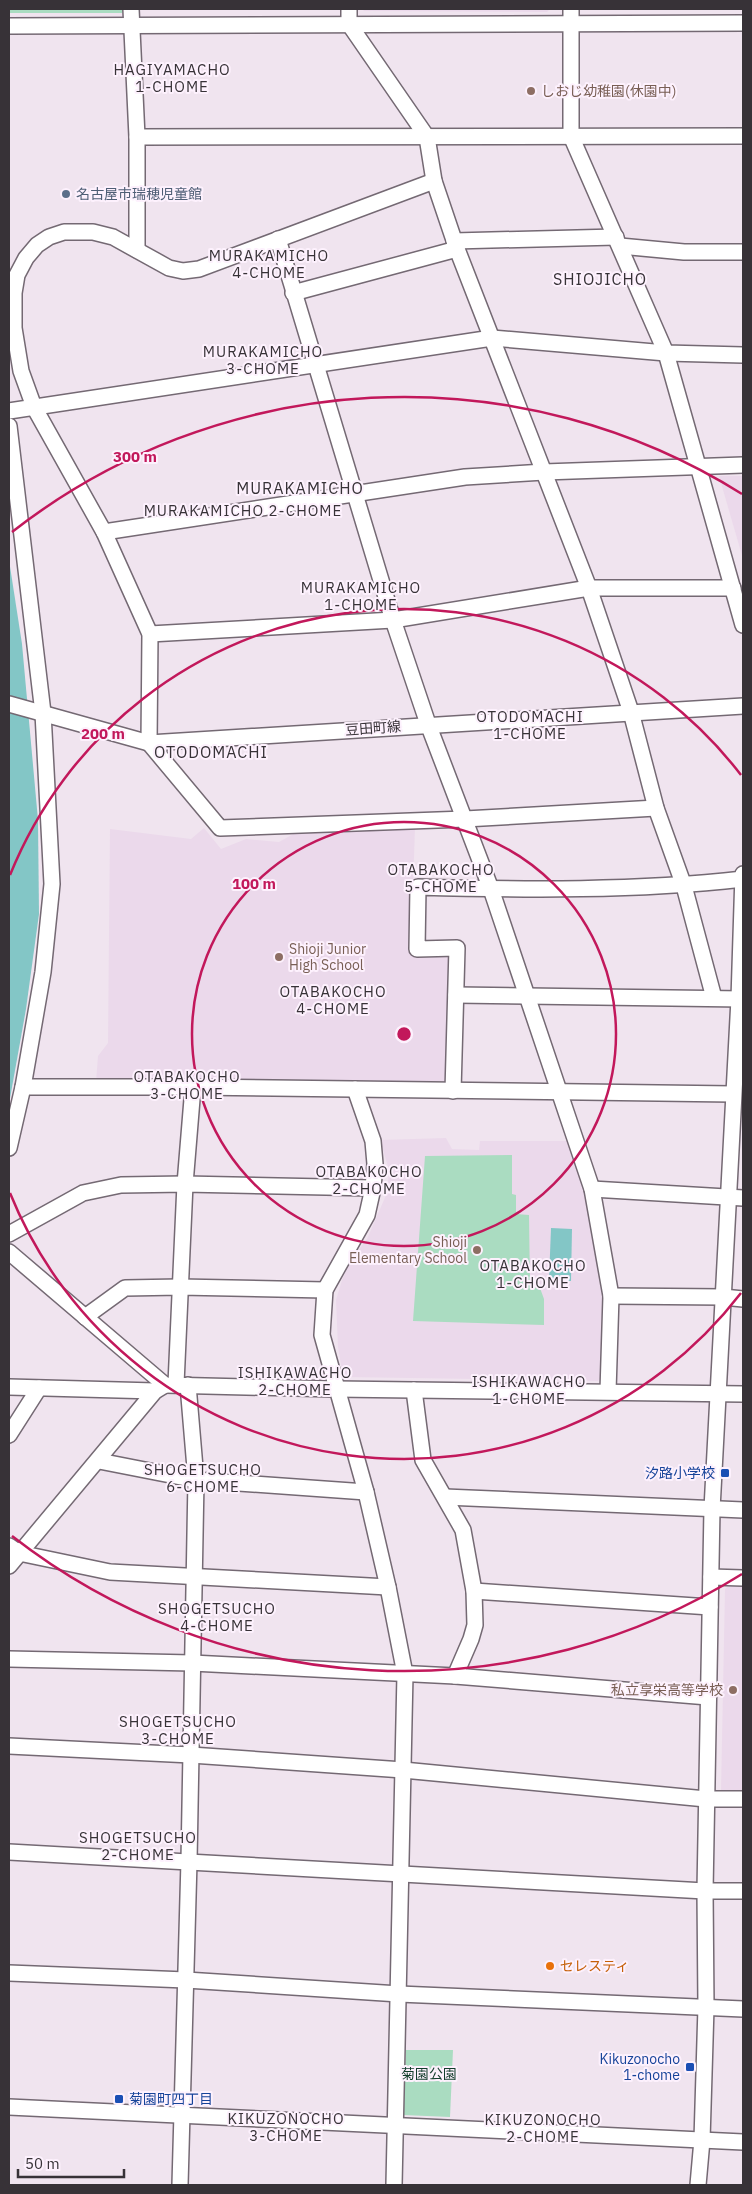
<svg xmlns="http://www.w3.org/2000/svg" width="752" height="2194" font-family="'IBM Plex Sans','Noto Sans JP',sans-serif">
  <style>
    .built { fill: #ebd9eb }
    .green { fill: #aadcc1 }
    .water { fill: #83c6c6 }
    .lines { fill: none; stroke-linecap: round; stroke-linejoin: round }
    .minor-casing { stroke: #746973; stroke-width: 18 }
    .minor { stroke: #fff; stroke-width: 15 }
    .ring { fill: none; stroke: #c2185b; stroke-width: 2.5 }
    .education-dot { fill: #8d6e63; stroke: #fdf1fd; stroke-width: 2 }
    .service-dot { fill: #5c6f8a; stroke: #fdf1fd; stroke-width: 2 }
    .transit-dot { fill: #1a4fb4; stroke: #fdf1fd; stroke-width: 2 }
    .food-dot { fill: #e8710a; stroke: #fdf1fd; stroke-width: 2 }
    .labels { text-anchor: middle; stroke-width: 4; stroke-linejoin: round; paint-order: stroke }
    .education-label { font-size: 14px; fill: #785e54; stroke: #fdf1fd; text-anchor: start }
    .service-label { font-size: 14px; fill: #4e5e75; stroke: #fdf1fd; text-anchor: start }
    .street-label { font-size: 14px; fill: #373237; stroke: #fdf1fd }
    .transit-label { font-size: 14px; fill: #164399; stroke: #fdf1fd; text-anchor: end }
    .food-label { font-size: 14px; fill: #c56008; stroke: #fdf1fd; text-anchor: start }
    .park-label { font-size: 14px; fill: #123d2b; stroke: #fdf1fd }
    .neighbourhood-label { font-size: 15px; letter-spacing: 1px; fill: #373237; stroke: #fdf1fd }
    .quarter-label { font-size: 16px; letter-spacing: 1px; fill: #373237; stroke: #fdf1fd }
    .centre { fill: #c2185b; stroke: #fdf1fd; stroke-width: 2.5 }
    .ring-label { font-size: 15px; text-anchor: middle; font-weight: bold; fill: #c2185b; stroke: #fdf1fd; stroke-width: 4; stroke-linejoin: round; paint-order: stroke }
  </style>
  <rect width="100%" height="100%" fill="#f0e4ef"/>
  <g class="built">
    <polygon points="362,9 550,9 547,12 364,11"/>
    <polygon points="719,476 743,476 743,559"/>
    <polygon points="415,827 411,949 446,954 451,959 447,1081 96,1082 98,1056 108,1043 110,829 191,839 204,828 221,849 246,839 279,842 297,832"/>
    <polygon points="446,1138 452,1149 479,1150 480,1141 570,1141 586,1190 602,1296 601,1377 598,1381 343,1377 338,1347 336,1300 342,1280 350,1261 367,1239 387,1193 389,1170 380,1140"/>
    <polygon points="730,1585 743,1585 743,1794 723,1793 721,1791 725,1589"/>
  </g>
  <g class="green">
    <rect x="9" y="9" width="113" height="4"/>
    <polygon points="512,1155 512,1194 516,1195 516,1214 529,1215 530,1287 540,1288 544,1299 544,1325 413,1321 425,1156"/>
    <polygon points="406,2050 453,2050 450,2117 403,2115"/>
  </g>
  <g class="water">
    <polygon points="9,560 22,644 38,820 39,914 26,1009 9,1104"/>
    <polygon points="551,1228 572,1229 571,1281 549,1280"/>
  </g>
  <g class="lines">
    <defs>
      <g id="minor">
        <polyline points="131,9 137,137 137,250"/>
        <polyline points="349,9 349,24 427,137 434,181 457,249 589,588 631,712 656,808 684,886 714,998"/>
        <polyline points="571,9 571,136 666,353 743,625"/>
        <polyline points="9,26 743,23"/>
        <polyline points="137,137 743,136"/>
        <polyline points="434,181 199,269 183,271 169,268 113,237 93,232 64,232 49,237 37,245 26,258 17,275 14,293 14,328 21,371 34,407 104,532 150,634 149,743 220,828 465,819 656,808"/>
        <polyline points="278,239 393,620 428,724 491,889 592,1189 611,1296 608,1391"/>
        <polyline points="454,241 616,237"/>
        <polyline points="620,246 684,252 743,252"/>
        <polyline points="293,293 457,249"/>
        <polyline points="9,411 492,338 666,353 743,355"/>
        <polyline points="9,426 43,713 52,884 43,972 23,1087 9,1148"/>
        <polyline points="104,532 465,477 544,472 743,465"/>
        <polyline points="150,634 393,620 589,588 733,588"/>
        <polyline points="9,704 149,743 743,706"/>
        <polyline points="456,995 743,999"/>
        <polyline points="23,1087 193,1087 733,1094"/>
        <polyline points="355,1089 373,1141 375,1164 373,1188 367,1215 325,1290 322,1335 366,1492 388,1587 405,1674 394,2185"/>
        <path d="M453 1091 457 948 417 949 418 887C526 890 636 891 743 879"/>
        <polyline points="592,1189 743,1198"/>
        <polyline points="9,1234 83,1193 121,1185 185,1184 373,1188"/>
        <polyline points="9,1252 165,1385 336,1389 743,1394"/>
        <polyline points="611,1296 723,1297 743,1299"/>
        <polyline points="85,1317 125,1288 180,1287 325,1290"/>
        <polyline points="176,1384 185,1184 193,1087"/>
        <polyline points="9,1387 155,1391"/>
        <polyline points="414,1390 423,1460 463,1530 474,1591 475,1625 471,1639 455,1676"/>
        <polyline points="9,1435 39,1388"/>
        <polyline points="99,1461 196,1480 366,1492"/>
        <polyline points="445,1497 743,1510"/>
        <polyline points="9,1546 19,1553 110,1572 388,1587"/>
        <polyline points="9,1566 155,1391 165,1385"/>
        <polyline points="711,1577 743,1578"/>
        <polyline points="474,1591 710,1607"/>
        <polyline points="9,1659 192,1663 455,1676 708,1697"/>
        <polyline points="9,1746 191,1755 403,1770 706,1799 743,1799"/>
        <path d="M9 1852C241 1864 473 1879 705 1891H743"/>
        <polyline points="9,1973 186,1980 399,1994 743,2009"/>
        <polyline points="9,2107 743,2142"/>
        <polyline points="180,2185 189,1861 196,1480 188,1385"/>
        <polyline points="698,2185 702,2140 706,2007 705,1891 712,1509 739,999 743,874"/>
      </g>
    </defs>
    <use href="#minor" class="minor-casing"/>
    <use href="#minor" class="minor"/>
  </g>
  <g class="ring">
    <circle cx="404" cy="1034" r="212"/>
    <path d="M741 1293A425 425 0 0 1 10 1193M10 875A425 425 0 0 1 741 775"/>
    <path d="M742 1574A637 637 0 0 1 12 1536M12 532A637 637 0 0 1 742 494"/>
  </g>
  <g class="education-dot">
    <circle cx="531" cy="91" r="5"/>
    <circle cx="279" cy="957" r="5"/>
    <circle cx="477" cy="1250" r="5"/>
    <circle cx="733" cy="1690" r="5"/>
  </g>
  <circle class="service-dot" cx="66" cy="194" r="5"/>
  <g class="transit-dot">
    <rect x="720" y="1468" width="10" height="10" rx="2.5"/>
    <rect x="685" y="2062" width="10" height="10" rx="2.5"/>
    <rect x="114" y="2094" width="10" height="10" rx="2.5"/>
  </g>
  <circle class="food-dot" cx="550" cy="1966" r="5"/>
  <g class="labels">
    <g class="education-label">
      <text x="541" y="96">しおじ幼稚園(休園中)</text>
      <text x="289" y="954">Shioji Junior<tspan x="289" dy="16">High School</tspan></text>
      <text x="467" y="1247" text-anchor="end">Shioji<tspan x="467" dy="16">Elementary School</tspan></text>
      <text x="723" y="1695" text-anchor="end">私立享栄高等学校</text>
    </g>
    <g class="service-label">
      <text x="76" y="199">名古屋市瑞穂児童館</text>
    </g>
    <g class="street-label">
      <text transform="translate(373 728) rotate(-4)" y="5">豆田町線</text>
    </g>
    <g class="transit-label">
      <text x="715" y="1478">汐路小学校</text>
      <text x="680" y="2064">Kikuzonocho<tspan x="680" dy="16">1-chome</tspan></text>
      <text x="129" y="2104" text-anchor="start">菊園町四丁目</text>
    </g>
    <g class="food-label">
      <text x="560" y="1971">セレスティ</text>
    </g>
    <g class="park-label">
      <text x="429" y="2079">菊園公園</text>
    </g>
    <g class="neighbourhood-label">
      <text x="172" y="75">HAGIYAMACHO<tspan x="172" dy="17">1-CHOME</tspan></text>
      <text x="269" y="261">MURAKAMICHO<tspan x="269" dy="17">4-CHOME</tspan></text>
      <text x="263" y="357">MURAKAMICHO<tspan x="263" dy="17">3-CHOME</tspan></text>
      <text x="243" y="516">MURAKAMICHO 2-CHOME</text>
      <text x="361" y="593">MURAKAMICHO<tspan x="361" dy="17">1-CHOME</tspan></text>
      <text x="530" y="722">OTODOMACHI<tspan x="530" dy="17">1-CHOME</tspan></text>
      <text x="441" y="875">OTABAKOCHO<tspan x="441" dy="17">5-CHOME</tspan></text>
      <text x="333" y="997">OTABAKOCHO<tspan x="333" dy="17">4-CHOME</tspan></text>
      <text x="187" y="1082">OTABAKOCHO<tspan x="187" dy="17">3-CHOME</tspan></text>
      <text x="369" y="1177">OTABAKOCHO<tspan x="369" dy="17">2-CHOME</tspan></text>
      <text x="533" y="1271">OTABAKOCHO<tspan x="533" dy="17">1-CHOME</tspan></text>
      <text x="295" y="1378">ISHIKAWACHO<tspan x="295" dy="17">2-CHOME</tspan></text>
      <text x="529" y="1387">ISHIKAWACHO<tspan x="529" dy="17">1-CHOME</tspan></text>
      <text x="203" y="1475">SHOGETSUCHO<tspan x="203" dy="17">6-CHOME</tspan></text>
      <text x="217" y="1614">SHOGETSUCHO<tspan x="217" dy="17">4-CHOME</tspan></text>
      <text x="178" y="1727">SHOGETSUCHO<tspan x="178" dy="17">3-CHOME</tspan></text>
      <text x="138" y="1843">SHOGETSUCHO<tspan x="138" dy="17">2-CHOME</tspan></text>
      <text x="286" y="2124">KIKUZONOCHO<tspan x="286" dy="17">3-CHOME</tspan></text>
      <text x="543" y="2125">KIKUZONOCHO<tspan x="543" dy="17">2-CHOME</tspan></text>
    </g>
    <g class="quarter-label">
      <text x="600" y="285">SHIOJICHO</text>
      <text x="300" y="494">MURAKAMICHO</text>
      <text x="211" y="758">OTODOMACHI</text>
    </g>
  </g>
  <circle cx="404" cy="1034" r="8" class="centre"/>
  <g class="ring-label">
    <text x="135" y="462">300 m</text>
    <text x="103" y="739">200 m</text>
    <text x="254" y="889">100 m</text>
  </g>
  <rect width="752" height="2194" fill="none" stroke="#373237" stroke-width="20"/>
  <path d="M18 2169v8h106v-8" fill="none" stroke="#373237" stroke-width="2.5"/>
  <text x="25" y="2169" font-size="15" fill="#373237" stroke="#fdf1fd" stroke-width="4" paint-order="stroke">50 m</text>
</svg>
